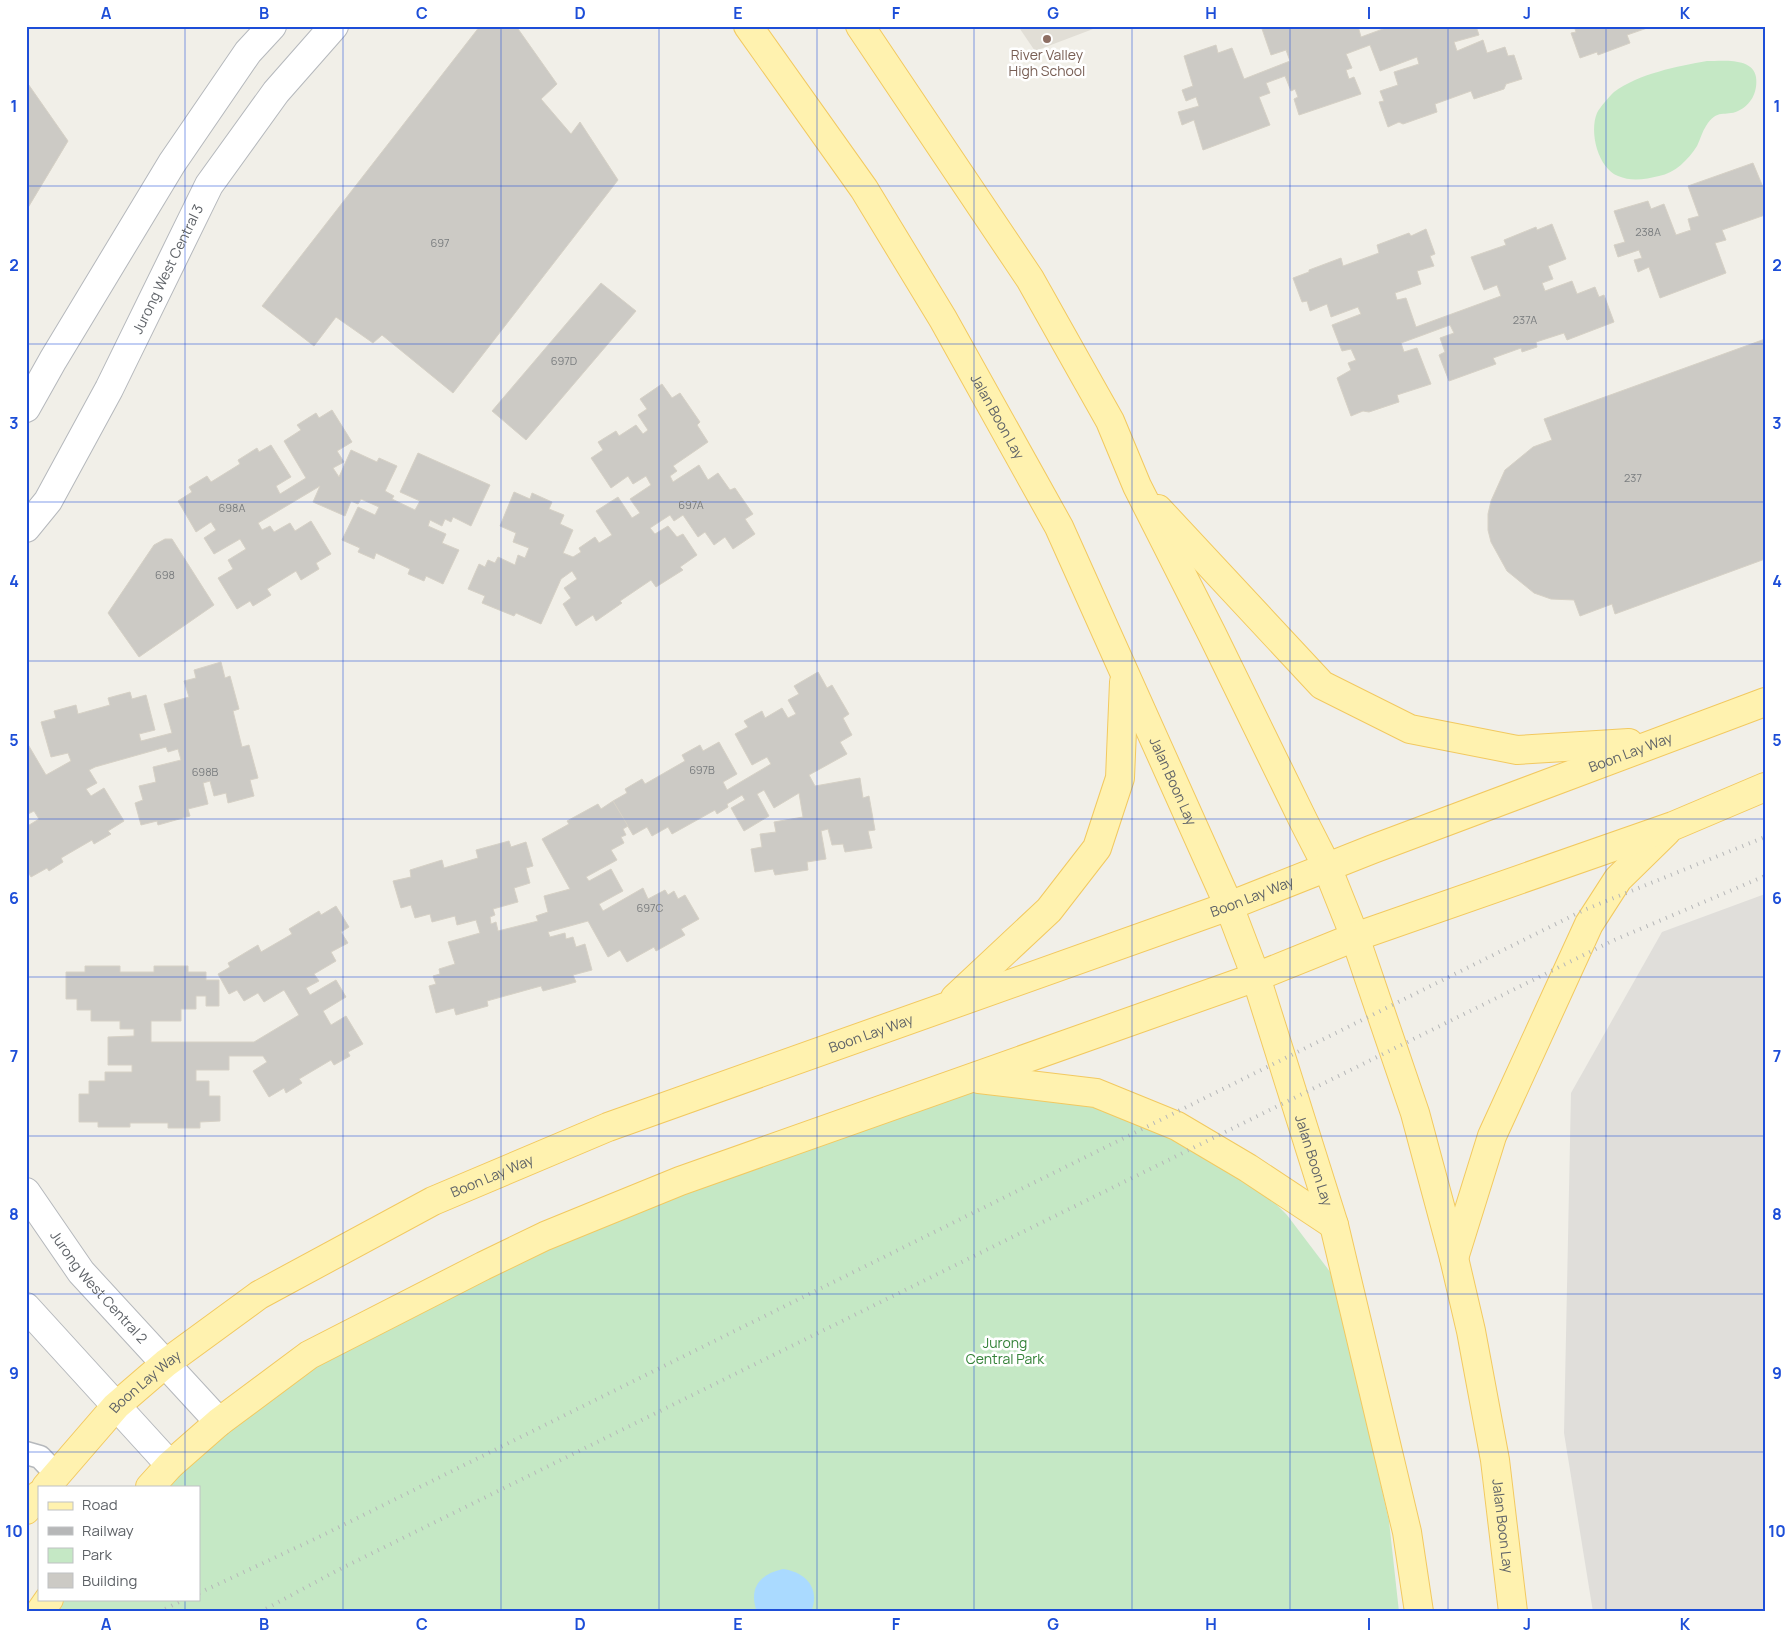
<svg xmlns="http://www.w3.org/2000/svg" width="1791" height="1638" font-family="Manrope,sans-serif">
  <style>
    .industrial { fill: #e0deda }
    .education { fill: #e1ded6 }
    .green { fill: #c5e8c5 }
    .water { fill: #aadaff }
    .building { fill: #cccac5; stroke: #d6d1c6 }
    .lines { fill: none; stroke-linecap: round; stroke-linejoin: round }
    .lane-casing { stroke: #b5b8bc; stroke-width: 25 }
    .street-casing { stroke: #b5b8bc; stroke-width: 30 }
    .primary-casing { stroke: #f2c960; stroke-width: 30 }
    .lane { stroke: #fff; stroke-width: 22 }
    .street { stroke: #fff; stroke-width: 28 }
    .primary { stroke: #fff2af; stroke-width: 28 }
    .rail { stroke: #b6b7b8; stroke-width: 4; stroke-dasharray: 1 6; stroke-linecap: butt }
    .grid { fill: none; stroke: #1d4ed8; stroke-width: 1; stroke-opacity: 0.55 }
    .education-dot { fill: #8d6e63; stroke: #fff; stroke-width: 2 }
    .labels { text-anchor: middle; stroke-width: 5; stroke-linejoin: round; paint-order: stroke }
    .number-label { font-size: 11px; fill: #7a7d7f }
    .education-label { font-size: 14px; fill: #785e54; stroke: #fff }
    .street-label { font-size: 14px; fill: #5f6368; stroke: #fff }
    .park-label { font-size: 14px; fill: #348238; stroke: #fff }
    .neatline { fill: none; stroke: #1d4ed8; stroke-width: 2 }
    .grid-label { font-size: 16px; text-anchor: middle; font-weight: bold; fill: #1d4ed8 }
  </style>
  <rect width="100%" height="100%" fill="#f1efe8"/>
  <polygon class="industrial" points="1765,894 1765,1612 1593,1612 1564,1433 1571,1093 1662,932"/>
  <polygon class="education" points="1018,26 1101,26 1035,51"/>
  <g class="green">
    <path d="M1707 61C1722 61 1753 57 1756 77 1758 92 1751 105 1738 111 1725 117 1717 108 1706 126 1702 132 1700 140 1697 146 1688 160 1675 173 1659 176 1646 179 1632 182 1618 176 1598 168 1589 132 1597 113 1600 107 1609 97 1614 92 1638 74 1678 66 1707 61Z"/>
    <polygon points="973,1083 1095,1100 1245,1173 1287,1215 1334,1277 1389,1521 1399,1612 50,1612 59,1599 199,1599 199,1487 154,1487 219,1422 471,1276 646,1204"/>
  </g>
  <path class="water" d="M783 1569C805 1572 821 1588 811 1612H757C748 1588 760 1574 783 1569Z"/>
  <g class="building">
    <polygon points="480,26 516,26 557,84 541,99 571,134 580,122 618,180 453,393 382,335 373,343 336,317 314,346 262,306"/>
    <polygon points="1261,26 1358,26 1361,37 1391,26 1476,26 1479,35 1454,42 1457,51 1483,40 1487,53 1505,47 1508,56 1514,55 1522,79 1506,84 1504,89 1474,99 1471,91 1435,104 1437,112 1403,124 1399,122 1388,127 1379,102 1384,101 1380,91 1398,85 1394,72 1419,64 1417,57 1380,71 1370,45 1346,54 1352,68 1346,70 1349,79 1354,77 1361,94 1299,115 1294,99 1298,97 1295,89 1291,91 1285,76 1266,83 1270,93 1259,97 1270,125 1203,150 1194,120 1182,125 1178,112 1199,106 1196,97 1186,101 1182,90 1193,86 1184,56 1216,45 1218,53 1232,48 1244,79 1290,61 1286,50 1271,55"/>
    <polygon points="1574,26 1653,26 1627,35 1630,43 1598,55 1597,52 1580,58 1571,33 1576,32"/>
    <polygon points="26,81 68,141 26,211"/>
    <polygon points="1753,163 1765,192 1765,215 1722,230 1726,240 1715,243 1726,273 1660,298 1649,267 1638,272 1634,260 1642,258 1639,250 1618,257 1614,245 1625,242 1614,211 1648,201 1651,209 1664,204 1676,235 1691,230 1688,219 1699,216 1688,186"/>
    <polygon points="1552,224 1566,259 1548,266 1553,279 1542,283 1545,291 1572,281 1577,294 1595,287 1599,297 1604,295 1614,322 1567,340 1564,333 1536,342 1537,347 1522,352 1521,348 1493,358 1496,364 1449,381 1439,355 1445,352 1440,338 1454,333 1450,325 1423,335 1401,343 1404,352 1417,348 1431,384 1397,395 1399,402 1369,412 1363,411 1351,416 1337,378 1351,370 1348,363 1356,360 1351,349 1342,351 1332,325 1361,314 1358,307 1331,317 1327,304 1310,311 1307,301 1302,302 1293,278 1309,272 1309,270 1341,258 1343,266 1379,253 1377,245 1409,233 1411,236 1426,229 1435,254 1430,256 1434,266 1417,271 1421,284 1395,293 1397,300 1406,298 1416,327 1501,296 1497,285 1484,290 1471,257 1506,245 1504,240 1536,227 1537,230"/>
    <polygon points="601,283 636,311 526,440 492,411"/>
    <polygon points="1765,339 1765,559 1615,614 1612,604 1580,616 1574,600 1551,599 1534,593 1507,571 1491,542 1488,530 1488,514 1491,501 1505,470 1533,447 1552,440 1544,419"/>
    <polygon points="662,384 672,398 680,393 700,422 697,425 708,442 673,466 677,471 670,476 673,482 699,465 708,480 718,473 730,490 735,488 753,514 745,519 755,534 733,549 725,537 714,545 705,532 698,537 683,515 674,521 670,515 650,528 655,534 668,526 677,537 683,534 697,555 680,567 683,570 656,587 651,580 620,601 622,603 596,621 593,615 576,626 563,604 571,598 564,588 577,579 572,571 561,579 541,624 516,613 514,616 482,603 485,596 468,589 479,564 485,567 488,560 495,563 498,557 515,565 518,555 525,558 529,548 513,542 516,533 500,526 514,492 530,499 532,493 552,502 549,509 564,515 560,524 573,530 563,553 573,557 581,552 579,548 595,537 599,543 612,535 596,511 618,497 632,518 640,513 630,499 651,485 646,476 633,484 628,476 611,488 591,458 603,450 598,442 616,431 619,436 636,425 643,434 648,430 638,415 647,409 640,399"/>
    <polygon points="332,410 352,442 337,451 344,462 333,468 339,477 351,450 377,462 379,458 397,466 385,491 394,496 392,499 415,510 420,501 400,492 418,453 490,485 471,526 453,517 451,522 445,519 442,526 430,520 428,526 446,534 442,543 459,550 443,584 426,576 424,581 408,574 410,569 376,553 374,559 358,552 360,548 342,540 358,507 375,515 379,507 361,499 358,504 351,501 345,516 313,502 320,486 258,523 262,530 270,526 274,532 290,523 295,531 311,521 331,554 316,563 319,569 301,580 296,571 267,589 271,595 253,606 250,601 237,609 218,578 233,569 228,560 246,549 240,539 214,554 204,538 216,530 211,522 196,532 178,501 192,492 189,487 207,476 211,482 240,464 238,460 257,448 259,452 271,445 291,477 276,486 280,494 306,478 284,441 301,430 297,425 316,413 319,418"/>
    <polygon points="165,539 172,539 214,605 139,657 108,613 154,545"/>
    <polygon points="221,662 225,678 230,676 239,709 233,711 242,747 249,745 258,778 250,780 254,796 228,803 226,793 214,796 210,781 203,783 208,804 188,809 190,816 158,825 157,821 141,825 135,803 143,800 139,786 156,782 153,767 181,760 178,749 168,752 166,747 95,767 89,770 97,783 86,789 91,796 104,788 124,821 108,831 111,834 94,844 92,840 61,858 63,862 49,871 47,868 31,877 26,869 26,836 29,834 26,827 39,819 34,811 26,815 26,741 46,775 71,761 68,753 51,757 41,722 56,718 54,711 76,705 78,714 110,705 108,698 130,692 132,699 146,695 155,730 139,734 141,741 172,733 164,704 189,697 184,681 196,678 194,670"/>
    <polygon points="818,672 827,688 832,685 849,714 843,718 852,735 840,742 847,754 809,775 815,786 860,778 863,798 869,796 875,830 868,831 872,848 845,852 843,844 832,845 828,829 821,831 826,859 807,862 808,870 775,875 773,869 755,872 751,849 762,847 760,834 776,832 774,822 803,817 799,793 774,808 764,790 757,794 769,816 744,831 731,808 745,800 742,795 727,804 728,807 717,814 715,810 672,834 668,827 652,836 647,827 633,835 613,801 627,793 625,789 642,779 645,784 685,761 682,755 700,745 703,751 719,742 737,774 723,782 727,790 771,764 767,757 752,765 735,734 748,727 744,721 762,711 765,718 782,708 788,718 796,714 788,700 799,694 794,686"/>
    <polygon points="613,801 628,826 623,829 626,835 621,837 624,843 611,850 617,860 586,877 589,881 611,869 623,891 599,904 603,911 643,888 648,899 665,890 668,895 674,891 678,899 685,895 699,919 681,929 685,935 656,951 654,947 627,962 620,950 608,957 588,921 548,932 550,937 565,933 566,939 573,937 576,947 585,944 592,970 573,975 576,982 543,991 541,986 487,1001 488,1006 456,1015 454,1008 436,1013 429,986 436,984 433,976 440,974 439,969 455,964 448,942 480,933 476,920 457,925 455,916 432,922 430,914 415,918 411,905 401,908 393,881 411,877 410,870 442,860 444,868 478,858 476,850 509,841 511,847 526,842 533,866 526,868 530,883 514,888 518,902 493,909 495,915 490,917 491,924 496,922 498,931 538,921 536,916 548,912 544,896 570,889 542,839 569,824 567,821 598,804 601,809"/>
    <polygon points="336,906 349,927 341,932 348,943 331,952 336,961 314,974 319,981 306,988 310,995 336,980 346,997 323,1011 331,1025 346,1016 363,1044 348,1052 350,1056 334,1065 331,1060 299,1079 302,1083 286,1093 284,1088 269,1097 253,1071 267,1062 263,1056 229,1056 229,1070 196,1070 196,1081 209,1081 209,1096 220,1096 220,1121 200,1122 200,1128 168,1128 168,1123 130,1123 130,1127 98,1127 98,1122 79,1122 79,1094 89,1094 89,1081 105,1081 105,1072 132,1072 132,1065 108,1065 108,1037 134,1036 134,1029 120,1029 120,1021 91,1021 91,1010 77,1010 77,999 66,999 66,972 85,972 85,966 120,966 120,972 154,972 154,966 188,966 188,972 206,972 206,980 219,980 219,1006 206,1006 206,996 196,996 196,1009 181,1009 181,1021 151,1021 151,1042 254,1042 299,1015 284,990 264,1002 258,993 244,1001 237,990 229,994 218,974 230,967 228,963 258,945 261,952 292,934 289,929 319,911 321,915"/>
  </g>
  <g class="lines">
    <defs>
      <polyline id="lane" points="26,1453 40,1457 57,1475"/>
      <g id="street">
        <polyline points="26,408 53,360 172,163 248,52 272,26"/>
        <path id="s1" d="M26 528 48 501 109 389 209 185 276 92 334 26"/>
        <path id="s2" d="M26 1192 81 1272 219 1422"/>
        <polyline points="26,1307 170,1465"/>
      </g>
      <g id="primary">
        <path id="s3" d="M748 26 864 189 943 319 1059 527 1229 906 1256 977 1334 1225 1407 1532 1419 1612"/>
        <path id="s4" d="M860 26 1030 279 1110 421 1137 486 1212 634 1304 822 1327 867 1355 937 1415 1113 1454 1258 1471 1331 1495 1460 1513 1612"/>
        <polyline points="1158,509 1322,685 1410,729 1517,750 1629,743"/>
        <polyline points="955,998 1049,910 1097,848 1120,778 1124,682"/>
        <polyline points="979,1079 1096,1093 1177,1126 1248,1168 1334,1225"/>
        <polyline points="1454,1258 1492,1136 1589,924 1618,879 1666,832"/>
        <path id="s5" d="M46 1487 116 1406 166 1363 259 1295 433 1201 608 1127 1229 906 1373 849 1765 702"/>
        <polyline points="150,1487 170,1465 219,1422 309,1355 483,1266 545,1236 680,1181 1256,977 1355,937 1673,826 1765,787"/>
        <polyline points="26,1510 39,1495"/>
        <polyline points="40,1612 49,1599"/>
      </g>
    </defs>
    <use href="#lane" class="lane-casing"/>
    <use href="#street" class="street-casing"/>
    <use href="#primary" class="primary-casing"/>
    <use href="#lane" class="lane"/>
    <use href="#street" class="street"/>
    <use href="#primary" class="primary"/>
    <g class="rail">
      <polyline points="199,1593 319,1537 1584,910 1765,837"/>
      <polyline points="159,1612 185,1599"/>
      <polyline points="260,1612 338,1570 1612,941 1765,876"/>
    </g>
  </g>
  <path class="grid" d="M185 26V1487M343 26V1612M501 26V1612M659 26V1612M817 26V1612M974 26V1612M1132 26V1612M1290 26V1612M1448 26V1612M1606 26V1612M26 186H1765M26 344H1765M26 502H1765M26 661H1765M26 819H1765M26 977H1765M26 1136H1765M26 1294H1765M26 1452H1765M185 1599V1612"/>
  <circle class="education-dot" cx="1047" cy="39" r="5"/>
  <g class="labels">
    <g class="number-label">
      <text x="1648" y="236">238A</text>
      <text x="440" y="247">697</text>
      <text x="1525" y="324">237A</text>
      <text x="564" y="365">697D</text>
      <text x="1633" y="482">237</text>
      <text x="691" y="509">697A</text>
      <text x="232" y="512">698A</text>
      <text x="165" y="579">698</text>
      <text x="702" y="774">697B</text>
      <text x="205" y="776">698B</text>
      <text x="650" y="912">697C</text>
    </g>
    <g class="education-label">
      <text x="1047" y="60">River Valley<tspan x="1047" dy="16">High School</tspan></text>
    </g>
    <g class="street-label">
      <text dy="5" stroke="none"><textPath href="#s1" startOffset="296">Jurong West Central 3</textPath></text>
      <text dy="5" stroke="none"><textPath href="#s3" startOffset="464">Jalan Boon Lay</textPath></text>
      <text dy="5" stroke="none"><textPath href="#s5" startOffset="1765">Boon Lay Way</textPath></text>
      <text dy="5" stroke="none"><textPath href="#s3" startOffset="869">Jalan Boon Lay</textPath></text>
      <text dy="5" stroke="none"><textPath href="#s5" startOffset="1360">Boon Lay Way</textPath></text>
      <text dy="5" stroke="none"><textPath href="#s5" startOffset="955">Boon Lay Way</textPath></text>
      <text dy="5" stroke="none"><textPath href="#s3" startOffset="1274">Jalan Boon Lay</textPath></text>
      <text dy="5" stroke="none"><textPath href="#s5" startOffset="550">Boon Lay Way</textPath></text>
      <text dy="5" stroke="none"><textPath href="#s2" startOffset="120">Jurong West Central 2</textPath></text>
      <text dy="5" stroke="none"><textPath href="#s5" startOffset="145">Boon Lay Way</textPath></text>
      <text dy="5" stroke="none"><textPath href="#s4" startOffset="1648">Jalan Boon Lay</textPath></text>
    </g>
    <g class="park-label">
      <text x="1005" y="1348">Jurong<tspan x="1005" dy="16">Central Park</tspan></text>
    </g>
  </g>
  <rect width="1791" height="1638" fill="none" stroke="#ffffff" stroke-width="55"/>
  <rect x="38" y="1486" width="162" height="115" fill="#ffffff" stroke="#bfc1c3"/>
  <rect x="48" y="1502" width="25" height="8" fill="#fff2af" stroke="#bfc1c3"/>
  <text x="82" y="1510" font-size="15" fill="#5f6368">Road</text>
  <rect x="48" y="1527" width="25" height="8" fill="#b6b7b8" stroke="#bfc1c3"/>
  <text x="82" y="1536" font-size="15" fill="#5f6368">Railway</text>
  <rect x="48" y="1548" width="25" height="15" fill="#c5e8c5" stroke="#bfc1c3"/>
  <text x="82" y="1560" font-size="15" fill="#5f6368">Park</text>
  <rect x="48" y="1573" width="25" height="15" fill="#cccac5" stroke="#bfc1c3"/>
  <text x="82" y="1586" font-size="15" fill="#5f6368">Building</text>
  <rect x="28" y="28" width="1736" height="1582" class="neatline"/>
  <g class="grid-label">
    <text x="106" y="19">A</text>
    <text x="264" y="19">B</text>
    <text x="422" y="19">C</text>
    <text x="580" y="19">D</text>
    <text x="738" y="19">E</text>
    <text x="896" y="19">F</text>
    <text x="1053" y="19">G</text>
    <text x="1211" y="19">H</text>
    <text x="1369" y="19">I</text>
    <text x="1527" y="19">J</text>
    <text x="1685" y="19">K</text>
    <text x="14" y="112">1</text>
    <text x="1777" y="112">1</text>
    <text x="14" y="271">2</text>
    <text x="1777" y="271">2</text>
    <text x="14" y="429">3</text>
    <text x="1777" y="429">3</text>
    <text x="14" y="587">4</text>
    <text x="1777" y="587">4</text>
    <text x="14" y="746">5</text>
    <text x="1777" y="746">5</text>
    <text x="14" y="904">6</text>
    <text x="1777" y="904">6</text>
    <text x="14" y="1062">7</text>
    <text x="1777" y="1062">7</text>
    <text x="14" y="1220">8</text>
    <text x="1777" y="1220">8</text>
    <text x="14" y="1379">9</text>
    <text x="1777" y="1379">9</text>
    <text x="14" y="1537">10</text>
    <text x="1777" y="1537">10</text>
    <text x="106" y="1630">A</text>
    <text x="264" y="1630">B</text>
    <text x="422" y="1630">C</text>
    <text x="580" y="1630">D</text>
    <text x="738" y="1630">E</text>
    <text x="896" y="1630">F</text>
    <text x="1053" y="1630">G</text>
    <text x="1211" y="1630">H</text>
    <text x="1369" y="1630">I</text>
    <text x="1527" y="1630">J</text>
    <text x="1685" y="1630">K</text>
  </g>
</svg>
